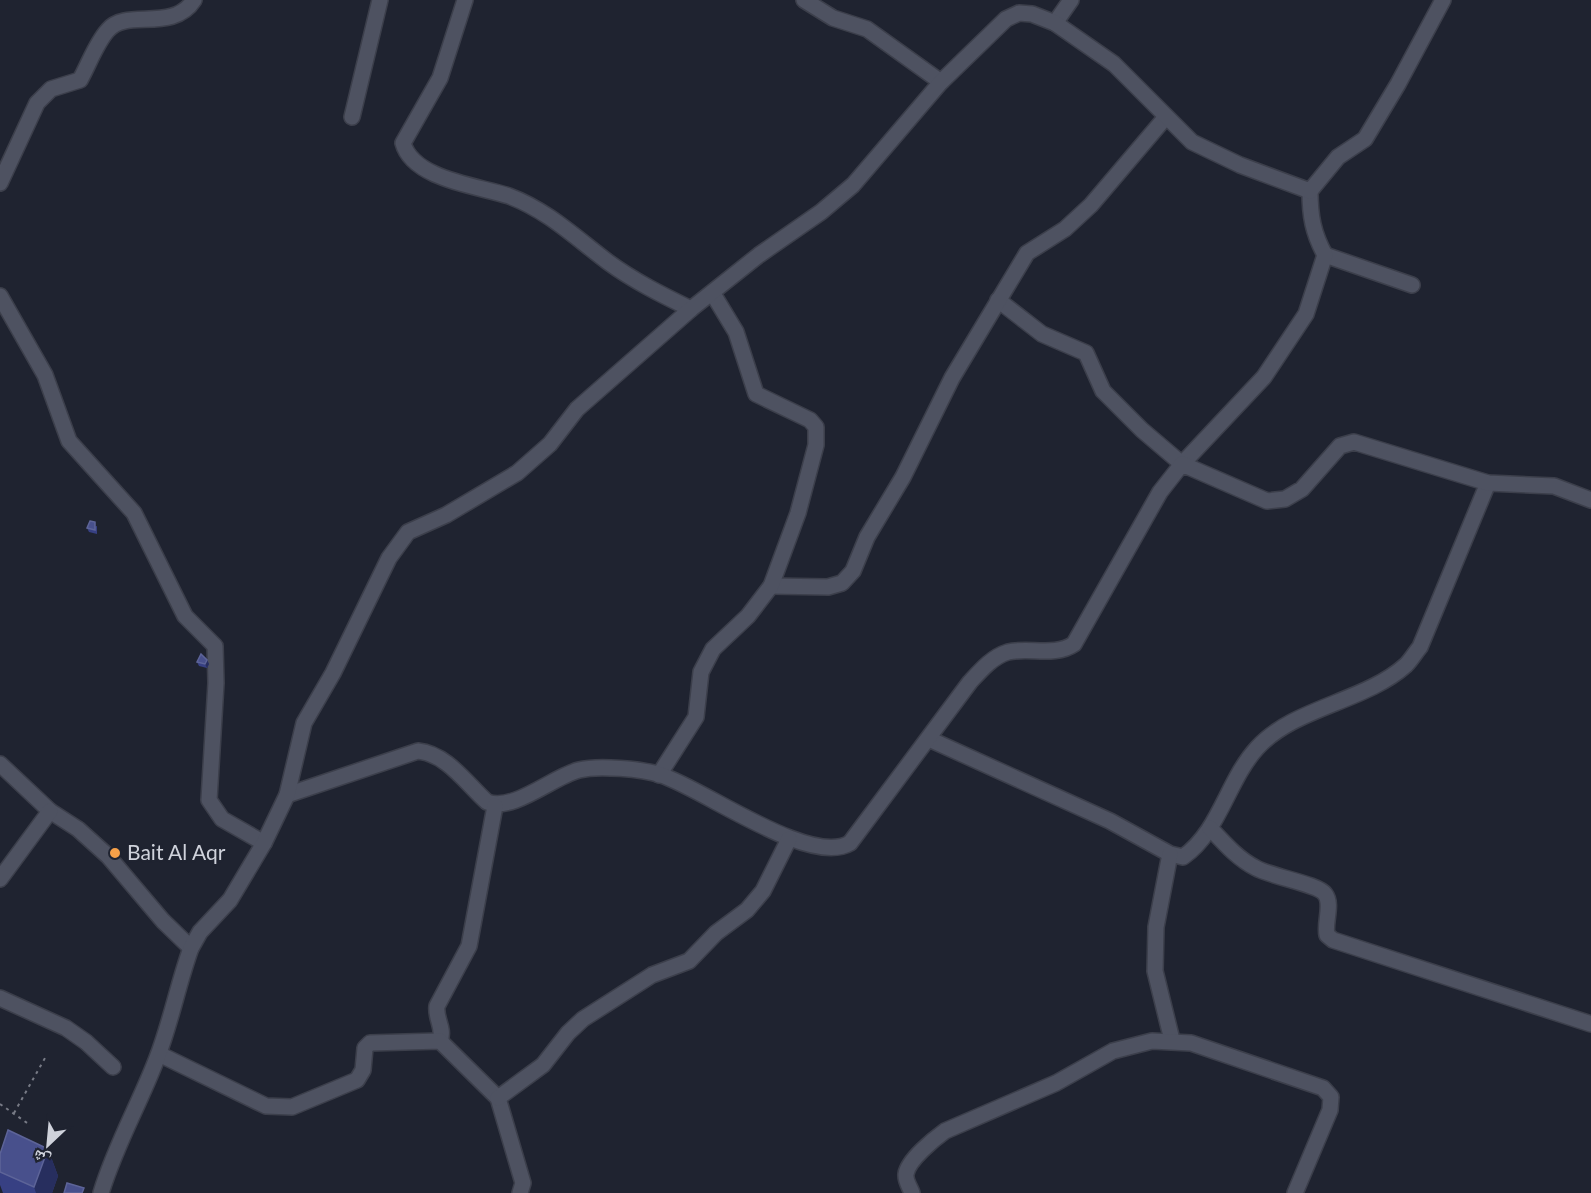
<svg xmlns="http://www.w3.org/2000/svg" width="1591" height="1193" font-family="Lato,'Noto Naskh Arabic',sans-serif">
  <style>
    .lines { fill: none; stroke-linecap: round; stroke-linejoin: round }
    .minor-casing { stroke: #3c3f4b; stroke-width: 18 }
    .path { stroke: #787b86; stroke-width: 2; stroke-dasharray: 3 4.5; stroke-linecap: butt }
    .minor { stroke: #4e5261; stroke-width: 15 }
    .wall { fill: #374083 }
    .shaded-wall { fill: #272e5e }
    .building { fill: #48508c; stroke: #5d6498; stroke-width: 1.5 }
    .poi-dot { fill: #f7a149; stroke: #1f2330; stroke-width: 2 }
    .labels { text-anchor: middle; stroke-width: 4.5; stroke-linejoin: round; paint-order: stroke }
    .poi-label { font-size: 21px; fill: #cfd2db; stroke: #1f2330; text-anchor: start }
  </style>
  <rect width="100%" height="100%" fill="#1f2330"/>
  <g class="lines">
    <defs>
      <g id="minor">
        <path d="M465 0 440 78 403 143C413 180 480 186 509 196 547 210 576 238 608 262 634 281 662 295 691 309"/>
        <polyline points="804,0 833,18 867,29 941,82"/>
        <polyline points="1055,23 1071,0"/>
        <polyline points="352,117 380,0"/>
        <path d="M0 183 37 103 51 89 80 80C89 64 96 43 108 30 126 8 173 33 194 0"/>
        <polyline points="1325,255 1412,285"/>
        <polyline points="0,296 45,375 69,441 134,513 185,616 215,646 216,683 209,800 222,819 264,843"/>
        <path d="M998 300 1042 334 1086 353 1103 391 1142 430 1182 464 1264 377 1306 314 1325 255C1313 233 1310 216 1310 191"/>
        <polyline points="771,586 828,587 842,583 853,571 867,537 903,477 952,378 1027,253 1065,229 1091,205 1165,118"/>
        <path d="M929 739 1110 821 1170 854 1183 857C1220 831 1227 781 1257 748 1294 707 1365 702 1406 665 1411 660 1415 653 1420 647L1488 483"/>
        <polyline points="0,764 50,811 78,829 108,856 163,921 191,948"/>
        <polyline points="659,775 696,717 701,672 713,649 748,616 771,586 798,513 816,445 816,427 810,420 756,394 736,332 713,294"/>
        <path d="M287 795 418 751C447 754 466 783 487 802 514 812 552 777 579 770 598 765 643 769 661 775 704 789 810 867 850 843L970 682C981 670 992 657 1008 652 1029 647 1055 657 1074 644L1160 492 1182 464 1267 501 1285 499 1302 489 1340 446 1354 442 1488 483 1554 486 1591 500"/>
        <path d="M1210 828C1224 843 1238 859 1256 868 1272 877 1318 884 1325 894 1333 904 1324 923 1327 935L1333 940 1591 1024"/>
        <polyline points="1170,854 1156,927 1155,971 1172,1040"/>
        <polyline points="0,879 50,811"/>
        <polyline points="0,998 66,1028 86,1042 113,1067"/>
        <path d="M440 1041C445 1028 435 1019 437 1006L469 946 495 806"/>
        <polyline points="159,1054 266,1106 292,1107 357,1080 363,1070 365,1048 370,1043 440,1041 498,1098 523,1183 520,1193"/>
        <polyline points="498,1098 543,1065 568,1033 583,1019 652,975 689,961 716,933 747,910 763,891 789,839"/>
        <path d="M101 1193C115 1146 140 1103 157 1058 171 1022 178 984 191 948L200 932 230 900 264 843 287 795 304 723 333 673 389 558 408 532 446 515 517 473 550 444 577 409 691 309 759 255 821 212 853 185 941 82 1006 19 1019 13 1032 14 1055 23 1114 64 1192 142 1240 165 1310 191 1338 157 1365 139 1398 84 1443 0"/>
        <path d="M912 1193C910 1187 905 1181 906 1174 908 1160 934 1139 945 1131L1056 1083 1113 1051 1152 1041 1191 1043 1323 1088 1331 1097 1330 1110 1295 1193"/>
      </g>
    </defs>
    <use href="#minor" class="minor-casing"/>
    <g class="path">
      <polyline points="0,1104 30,1125"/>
      <polyline points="14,1113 45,1058"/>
    </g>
    <use href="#minor" class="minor"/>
  </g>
  <g class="wall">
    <polygon points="97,526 97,534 89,532 87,528"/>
    <polygon points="207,660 209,664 207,668 199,666 197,662"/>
    <polygon points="48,1149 58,1176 52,1193 3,1193 0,1185 0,1154"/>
  </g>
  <g class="shaded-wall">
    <polygon points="207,660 209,664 207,668 205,664"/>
    <polygon points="48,1149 58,1176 52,1193 36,1193 34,1187"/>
  </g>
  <g class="building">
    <polygon points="90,521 95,522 95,530 87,528"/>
    <polygon points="201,654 207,660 205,664 197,662"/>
    <polygon points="8,1130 48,1149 34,1187 0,1172 0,1154"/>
    <polygon points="67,1183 84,1188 82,1193 64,1193"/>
  </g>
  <circle class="poi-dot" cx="115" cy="853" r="6"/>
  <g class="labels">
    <g class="poi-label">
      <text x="127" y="860">Bait Al Aqr</text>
    </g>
  </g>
  <g transform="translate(48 1145) rotate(206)" stroke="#1f2330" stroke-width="4.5" paint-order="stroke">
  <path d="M0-4.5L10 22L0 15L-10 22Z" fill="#cfd2db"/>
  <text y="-9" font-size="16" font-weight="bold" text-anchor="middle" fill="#cfd2db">ش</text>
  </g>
</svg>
